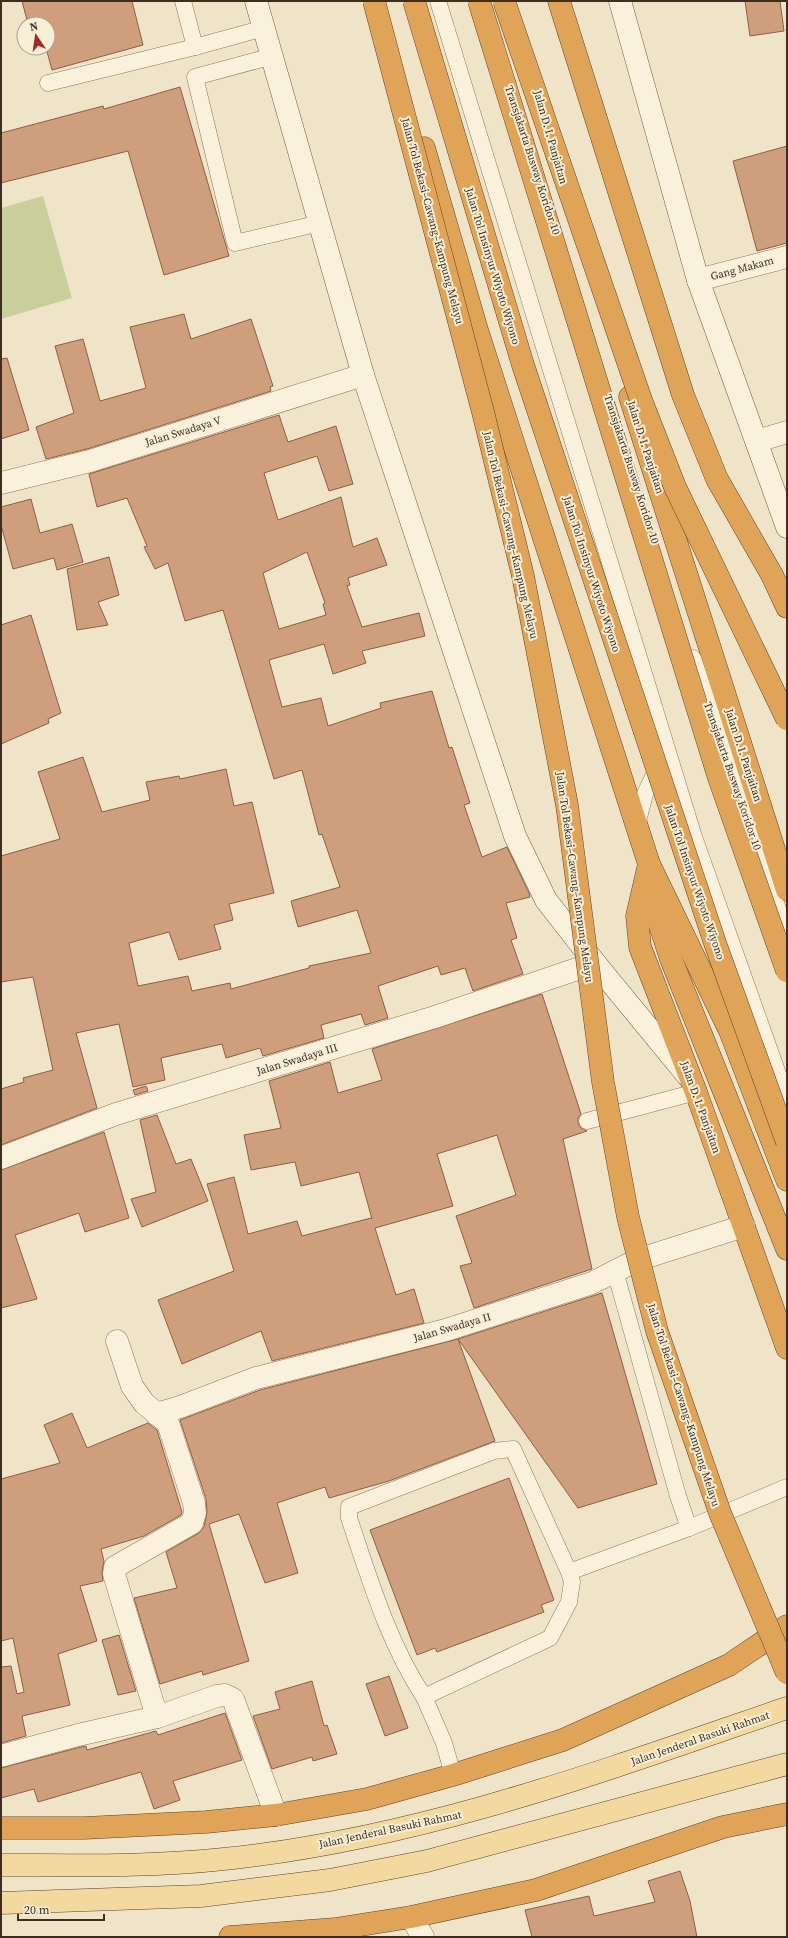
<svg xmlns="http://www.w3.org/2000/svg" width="788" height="1938" font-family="'Source Serif 4',serif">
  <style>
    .green { fill: #c9cf9b }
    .building { fill: #cf9f7d; stroke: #8d5f41; fill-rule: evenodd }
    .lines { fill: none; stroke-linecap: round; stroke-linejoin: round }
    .lane-casing { stroke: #8d765c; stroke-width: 17 }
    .street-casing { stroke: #8d765c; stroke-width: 23 }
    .secondary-casing { stroke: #6f573f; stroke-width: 23 }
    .primary-casing { stroke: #5b4430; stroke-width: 23 }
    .highway-casing { stroke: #5b4430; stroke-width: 23 }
    .lane { stroke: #faf1dc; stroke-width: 16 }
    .street { stroke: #faf1dc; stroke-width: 22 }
    .secondary { stroke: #faf1dc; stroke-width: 22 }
    .primary { stroke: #f3d9a0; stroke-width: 22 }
    .highway { stroke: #e0a458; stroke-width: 22 }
    .highway-bridge-casing { stroke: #5b4430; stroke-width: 23; stroke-linecap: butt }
    .highway-bridge { stroke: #e0a458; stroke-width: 22 }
    .labels { text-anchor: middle; stroke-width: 4; stroke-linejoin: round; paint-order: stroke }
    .street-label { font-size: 11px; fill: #3d2e20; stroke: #f7eed8 }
  </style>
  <rect width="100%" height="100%" fill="#f0e4c8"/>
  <polygon class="green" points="43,196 72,298 1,319 1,208"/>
  <g class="building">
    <polygon points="22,1 132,1 143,45 52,70 46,48 48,48 48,24 28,24"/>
    <polygon points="745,1 780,1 784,31 750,36"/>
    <polygon points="180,87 229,256 164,275 128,151 1,183 1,133 103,106 104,109"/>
    <polygon points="787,146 787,243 757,251 733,161"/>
    <polygon points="184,314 191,339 251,319 273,386 270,387 271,391 87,449 46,459 36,427 74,413 55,346 83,339 100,401 146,388 130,327"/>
    <polygon points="7,358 29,430 1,439 1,359"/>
    <path d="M279 415 288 442 336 426 353 484 329 491 317 456 264 473 278 520 341 497 353 547 377 538 387 565 348 578 350 585 347 586 362 627 419 613 425 636 362 651 366 663 333 674 324 644 269 660 282 707 321 698 328 726 381 708 380 703 432 691 449 748 452 747 470 803 464 805 482 857 507 847 529 893 530 897 506 903 517 938 511 940 523 974 473 991 465 968 441 975 438 966 378 986 388 1018 365 1025 361 1014 321 1025 324 1038 263 1056 260 1048 226 1058 222 1044 161 1058 165 1080 133 1087 119 1024 76 1033 97 1108 1 1145V1089L24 1082 23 1078 53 1070 33 977 1 982V856L60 839 38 772 83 757 102 812 150 800 146 782 179 776 180 779 226 769 234 806 252 802 274 893 229 904 233 920 214 925 221 949 179 960 169 932 129 943 138 986 188 976 192 991 230 983 231 989 309 968V966L371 953 357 910 298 927 291 901 340 887 322 834 319 835 302 770 274 779 223 610 185 621 168 563 155 569 144 547 147 546 127 498 97 507 89 474ZM307 552 325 603 323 604 326 615 279 629 263 573Z"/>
    <polygon points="31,499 40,533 72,524 83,562 57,570 54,558 13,569 1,525 1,507"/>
    <polygon points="109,557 119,595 98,602 108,625 77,630 67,569"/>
    <polygon points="31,615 61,713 48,719 49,723 1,744 1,625"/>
    <polygon points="542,994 581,1114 578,1118 578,1124 581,1128 587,1131 563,1139 592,1269 474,1308 460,1266 472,1263 456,1216 516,1195 497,1135 437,1154 453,1206 375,1228 396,1295 414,1289 424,1323 272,1361 261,1331 182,1364 158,1300 234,1271 207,1184 234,1177 248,1234 297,1221 302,1236 371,1218 372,1219 359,1172 301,1186 295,1162 251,1170 244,1135 281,1128 269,1081 330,1062 338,1093 382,1080 372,1049"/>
    <polygon points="146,1086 148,1091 135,1095 133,1090"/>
    <polygon points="157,1115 176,1164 191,1159 208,1201 142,1227 131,1199 156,1192 140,1120"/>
    <polygon points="104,1132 129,1218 85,1232 79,1213 15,1235 37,1299 1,1308 1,1170"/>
    <polygon points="602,1293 657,1484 578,1508 458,1339"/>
    <polygon points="458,1339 495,1441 389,1481 329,1498 325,1487 277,1503 298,1573 265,1583 239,1514 209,1524 249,1661 203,1675 202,1671 160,1684 134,1598 177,1588 166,1552 199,1533 204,1527 207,1512 206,1499 180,1420 260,1390"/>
    <polygon points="72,1413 87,1448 148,1423 157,1430 182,1512 181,1515 144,1536 101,1549 104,1561 102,1572 103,1581 80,1586 97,1641 58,1654 70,1705 22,1716 26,1736 1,1743 1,1667 11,1666 17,1694 24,1692 13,1638 1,1641 1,1479 60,1463 44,1425"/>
    <polygon points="509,1478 554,1600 541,1605 544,1612 437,1652 435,1648 417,1655 370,1530"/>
    <polygon points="119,1635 136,1691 118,1695 102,1640"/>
    <polygon points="389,1676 408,1728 385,1736 366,1684"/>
    <polygon points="312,1681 324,1726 327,1725 337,1754 313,1761 312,1757 272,1769 253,1716 280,1709 275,1692"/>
    <polygon points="225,1713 242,1760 173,1781 180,1800 154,1809 141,1772 38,1802 34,1789 1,1798 1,1768 81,1747 86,1746 87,1750 156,1731 158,1735"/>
    <polygon points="680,1871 690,1901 697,1937 532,1937 525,1910 589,1896 594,1916 655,1902 648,1881"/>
  </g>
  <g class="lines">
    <defs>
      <g id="lane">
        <polyline points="183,1 195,47 264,28"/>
        <polyline points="438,1 694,837 787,1099"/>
        <polyline points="273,56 195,77 235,243 320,223"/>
        <polyline points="48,83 195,47"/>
        <polyline points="693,658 787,936"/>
        <polyline points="637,825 645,794 659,764"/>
        <polyline points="587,1121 696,1092"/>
        <polyline points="689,1528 787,1487"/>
        <path d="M569 1572 513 1449 494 1451 349 1507V1518C370 1580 388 1642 424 1697L550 1638 569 1602 572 1582 569 1572 689 1528 678 1496 615 1271"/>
        <polyline points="424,1697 444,1743 453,1775"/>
      </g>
      <g id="street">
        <polyline points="698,280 787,257"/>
        <polyline points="757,441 787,432"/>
        <polyline points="1,483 90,461 363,375"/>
        <polyline points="1,1158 116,1114 435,1017 595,963"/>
        <polyline points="117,1341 132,1386 144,1403 168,1423 194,1503 195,1513 192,1523 115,1567 114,1574 157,1717"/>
        <polyline points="156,1414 180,1407 256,1378 446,1330 592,1283 637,1260 744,1226"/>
        <polyline points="1,1756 78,1735 157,1717 217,1696 225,1695 233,1699 276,1815"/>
        <polyline points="411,1917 423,1937"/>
      </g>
      <g id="secondary">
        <polyline points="256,1 363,375 515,836 546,900 595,963 687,1075"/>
        <polyline points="620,1 698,280 787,527"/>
      </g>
      <g id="primary">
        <path d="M1 1865C76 1865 150 1867 224 1859 419 1839 603 1771 787 1708"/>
        <polyline points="1,1903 201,1896 330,1880 427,1861 787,1764"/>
      </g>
      <g id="highway">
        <polyline points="559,1 683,395 717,479 772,575 787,607"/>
        <polyline points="424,148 477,330 649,864 730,1031 787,1180"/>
        <polyline points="630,397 787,890"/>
        <polyline points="649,864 637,916 640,947 696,1092 787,1348"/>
        <polyline points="653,889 659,922 671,959 787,1249"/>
        <polyline points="1,1828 84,1828 206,1822 276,1815 367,1799 453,1775 563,1740 729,1665 787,1626"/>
        <polyline points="230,1937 335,1929 411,1917 536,1890 723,1827 787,1814"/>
      </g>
    </defs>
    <use href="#lane" class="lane-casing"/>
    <use href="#street" class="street-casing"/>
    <use href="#secondary" class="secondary-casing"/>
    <use href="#primary" class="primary-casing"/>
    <use href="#highway" class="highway-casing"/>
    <use href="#lane" class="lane"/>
    <use href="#street" class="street"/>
    <use href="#secondary" class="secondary"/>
    <use href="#primary" class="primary"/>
    <use href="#highway" class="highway"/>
    <defs>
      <g id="highway-bridge">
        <polyline points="374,1 483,412 523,576 567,805 603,1082 628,1217 657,1331 720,1513 787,1673"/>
        <polyline points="414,1 523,365 715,943 787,1142"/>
        <polyline points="479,1 719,778 787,971"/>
        <polyline points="504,1 641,400 675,487 787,719"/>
      </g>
    </defs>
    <use href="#highway-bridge" class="highway-bridge-casing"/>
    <use href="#highway-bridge" class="highway-bridge"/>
  </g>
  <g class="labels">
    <g class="street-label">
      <text transform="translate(551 137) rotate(74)" y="4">Jalan D. I. Panjaitan</text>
      <text transform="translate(533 160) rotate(72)" y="4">Transjakarta Busway Koridor 10</text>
      <text transform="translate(433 221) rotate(75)" y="4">Jalan Tol Bekasi–Cawang–Kampung Melayu</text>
      <text transform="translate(493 266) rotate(73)" y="4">Jalan Tol Insinyur Wiyoto Wiyono</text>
      <text transform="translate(742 268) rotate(-15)" y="4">Gang Makam</text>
      <text transform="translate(183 431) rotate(-17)" y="4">Jalan Swadaya V</text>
      <text transform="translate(646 447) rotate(72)" y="4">Jalan D. I. Panjaitan</text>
      <text transform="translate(632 469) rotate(72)" y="4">Transjakarta Busway Koridor 10</text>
      <text transform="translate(511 535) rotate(77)" y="4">Jalan Tol Bekasi–Cawang–Kampung Melayu</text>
      <text transform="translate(592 574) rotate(72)" y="4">Jalan Tol Insinyur Wiyoto Wiyono</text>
      <text transform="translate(744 755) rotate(72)" y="4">Jalan D. I. Panjaitan</text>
      <text transform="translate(733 776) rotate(71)" y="4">Transjakarta Busway Koridor 10</text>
      <text transform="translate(575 877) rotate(82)" y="4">Jalan Tol Bekasi–Cawang–Kampung Melayu</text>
      <text transform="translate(695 882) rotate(71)" y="4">Jalan Tol Insinyur Wiyoto Wiyono</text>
      <text transform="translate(297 1059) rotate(-17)" y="4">Jalan Swadaya III</text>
      <text transform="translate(701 1107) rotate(70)" y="4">Jalan D. I. Panjaitan</text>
      <text transform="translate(452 1327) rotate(-16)" y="4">Jalan Swadaya II</text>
      <text transform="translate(684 1405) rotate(72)" y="4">Jalan Tol Bekasi–Cawang–Kampung Melayu</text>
      <text transform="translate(700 1738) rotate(-19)" y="4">Jalan Jenderal Basuki Rahmat</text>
      <text transform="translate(390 1829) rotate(-12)" y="4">Jalan Jenderal Basuki Rahmat</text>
    </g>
  </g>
  <rect width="788" height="1938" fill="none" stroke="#3d2e20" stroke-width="4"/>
  <g transform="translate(36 36) rotate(347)"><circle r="19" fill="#f7eed8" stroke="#ada18e"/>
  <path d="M0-3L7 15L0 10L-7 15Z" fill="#9e2a2b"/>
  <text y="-6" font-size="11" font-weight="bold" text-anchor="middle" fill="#3d2e20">N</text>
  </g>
  <path d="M18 1914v6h86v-6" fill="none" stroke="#3d2e20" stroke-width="2"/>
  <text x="24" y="1914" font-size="12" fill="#3d2e20" stroke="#f7eed8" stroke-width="3" paint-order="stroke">20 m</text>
</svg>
